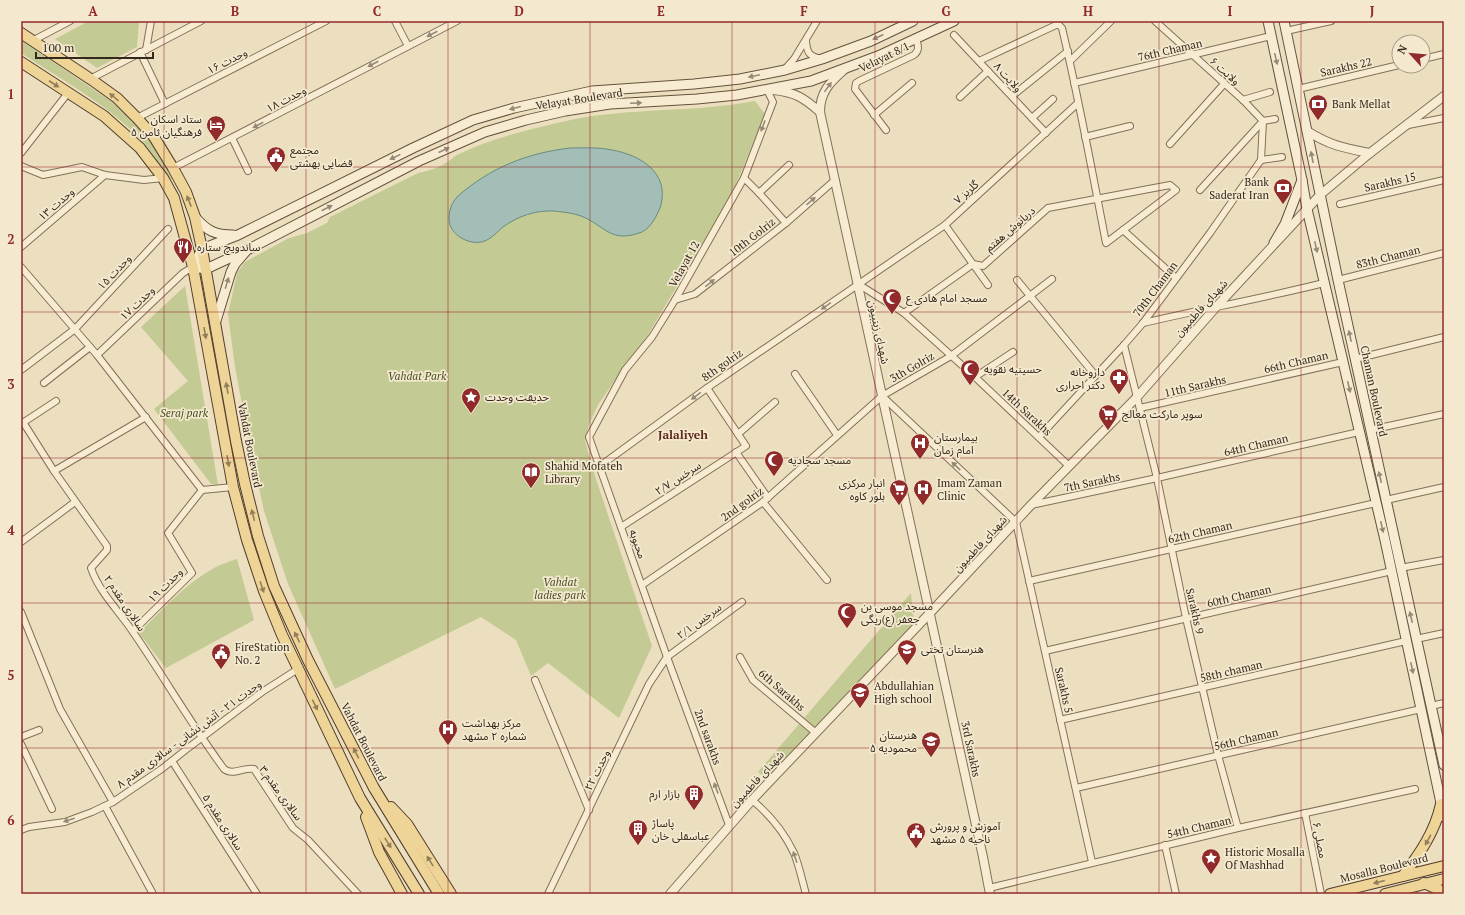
<svg xmlns="http://www.w3.org/2000/svg" width="1465" height="915" font-family="'PT Serif','Noto Sans Arabic',serif">
  <style>
    .green { fill: #c3ca94 }
    .water { fill: #a2beb6; stroke: #6a8b83 }
    .lines { fill: none; stroke-linecap: round; stroke-linejoin: round }
    .minor-casing { stroke: #847058; stroke-width: 8 }
    .tertiary-casing { stroke: #847058; stroke-width: 10 }
    .secondary-casing { stroke: #66513c; stroke-width: 11 }
    .primary-casing { stroke: #523e2d; stroke-width: 12 }
    .minor { stroke: #f7ecd2; stroke-width: 6 }
    .tertiary { stroke: #f7ecd2; stroke-width: 8 }
    .secondary { stroke: #f7ecd2; stroke-width: 9 }
    .primary { stroke: #efd497; stroke-width: 10 }
    .oneway { fill: #968a77 }
    .oneway2 { fill: #927e5a }
    .grid { fill: none; stroke: #912a2b; stroke-width: 1; stroke-opacity: 0.55 }
    .labels { text-anchor: middle; stroke-width: 3.5; stroke-linejoin: round; paint-order: stroke }
    .street-label { font-size: 11px; fill: #34281c; stroke: #f4e9cf }
    .poi-label { font-size: 11px; fill: #34281c; stroke: #f4e9cf; text-anchor: start }
    .park-label { font-size: 11px; font-style: italic; fill: #455023; stroke: #f4e9cf }
    .neighbourhood-label { font-size: 12px; font-weight: bold; fill: #5f2b1d; stroke: #f4e9cf }
    .neatline { fill: none; stroke: #912a2b; stroke-width: 1.5 }
    .grid-label { font-size: 13px; text-anchor: middle; font-weight: bold; fill: #912a2b }
  </style>
  <rect width="100%" height="100%" fill="#ecdfbf"/>
  <g class="green">
    <polygon points="89,21 139,21 137,47 97,68 55,39"/>
    <path d="M21 40 112 102 130 118 150 141 172 179H169C161 168 154 154 145 144 112 107 62 80 21 53Z"/>
    <path d="M755 101 765 114 732 194 646 338 624 367 598 405 589 424 585 441 596 479 652 646 619 718 548 663 531 676 516 640 481 617 335 689 288 584 264 511 249 441 235 367 228 314 237 273 245 262 289 238 307 233 327 223 330 217 418 173C428 171 438 168 446 163 451 160 454 156 459 154 492 138 530 129 566 121 628 107 693 113 755 101Z"/>
    <polygon points="185,286 218,485 211,484 154,409 188,381 141,327"/>
    <path d="M237 559 254 620 166 668 139 633C162 610 185 584 214 568 221 564 229 562 237 559Z"/>
    <polygon points="911,593 914,623 766,779 758,772"/>
  </g>
  <path class="water" d="M570 148C584 148 598 147 612 150 640 155 669 172 661 205 658 214 651 228 642 232 610 244 606 226 581 216 573 213 563 212 554 211 536 210 518 216 503 227 498 231 493 237 487 240 472 248 448 235 449 218 449 210 452 202 458 196 490 168 527 153 570 148Z"/>
  <g class="lines">
    <defs>
      <g id="minor">
        <polyline points="395,21 408,46"/>
        <polyline points="1155,21 1243,100 1263,121"/>
        <polyline points="1286,31 1331,21"/>
        <polyline points="954,35 1046,133"/>
        <polyline points="32,41 70,21"/>
        <path d="M806 41C807 53 809 56 821 59"/>
        <polyline points="146,50 151,21"/>
        <polyline points="140,52 165,104"/>
        <polyline points="1423,59 1444,54"/>
        <polyline points="1070,61 1111,21"/>
        <polyline points="785,69 794,59 817,21"/>
        <polyline points="90,79 201,21"/>
        <polyline points="1074,83 1271,36"/>
        <polyline points="1298,89 1399,65"/>
        <polyline points="1012,96 1068,51"/>
        <polyline points="960,97 988,71"/>
        <polyline points="1243,100 1270,92"/>
        <polyline points="874,115 912,83"/>
        <polyline points="137,118 326,21"/>
        <polyline points="1032,118 1053,99"/>
        <polyline points="1263,121 1275,119"/>
        <polyline points="1408,125 1444,118"/>
        <path d="M886 130 855 89 856 83 859 81 914 55C920 50 918 46 916 38"/>
        <polyline points="1085,137 1130,126"/>
        <polyline points="232,138 248,171"/>
        <polyline points="1170,144 1224,84"/>
        <polyline points="21,153 68,93"/>
        <polyline points="1261,160 1263,121"/>
        <polyline points="21,166 43,175 82,167 105,175 144,180 163,178"/>
        <polyline points="173,168 457,21"/>
        <polyline points="744,178 759,193 786,223"/>
        <polyline points="1200,190 1263,121"/>
        <polyline points="759,193 789,165"/>
        <polyline points="1340,204 1444,180"/>
        <polyline points="945,225 988,285"/>
        <polyline points="1123,230 1176,278"/>
        <polyline points="21,247 105,175"/>
        <polyline points="21,267 97,355 202,490 233,487"/>
        <polyline points="1017,280 1095,375"/>
        <polyline points="1338,280 1444,253"/>
        <polyline points="858,284 904,313 975,377 1069,466"/>
        <polyline points="675,300 695,294 786,223 835,180"/>
        <path d="M904 313 973 264 983 266 1048 208 1170 185 1176 190 1106 243C1092 171 1079 99 1062 28L1059 25H1056L979 61"/>
        <path d="M1143 323C1203 309 1264 298 1324 283"/>
        <polyline points="1124,345 1157,478 1186,618 1218,755 1238,828"/>
        <polyline points="97,355 183,273 193,267"/>
        <polyline points="1355,359 1444,337"/>
        <polyline points="21,370 75,329 168,229"/>
        <polyline points="795,374 837,435"/>
        <polyline points="975,377 1013,352"/>
        <polyline points="44,383 90,347"/>
        <polyline points="882,396 1016,522 1092,862"/>
        <polyline points="1140,408 1343,362"/>
        <path d="M23 422 54 471 107 546V550L91 568C99 592 119 611 133 632 164 677 191 724 224 769 233 776 243 767 254 769L293 828 308 840 358 894"/>
        <polyline points="21,424 56,401"/>
        <polyline points="1370,430 1444,414"/>
        <polyline points="738,434 775,402"/>
        <polyline points="1039,437 1124,345 1143,323 1210,233 1261,160 1282,157"/>
        <polyline points="736,452 768,498"/>
        <polyline points="600,466 707,388 945,225 1078,103"/>
        <polyline points="54,471 146,417"/>
        <polyline points="1386,500 1444,487"/>
        <polyline points="763,502 827,580"/>
        <polyline points="1031,505 1157,478 1359,432"/>
        <polyline points="621,527 746,446 707,388"/>
        <polyline points="21,542 75,502"/>
        <polyline points="1400,568 1444,560"/>
        <polyline points="1029,581 1376,503"/>
        <polyline points="642,585 763,502 882,396 951,356 1052,279"/>
        <polyline points="21,612 60,709 113,802"/>
        <polyline points="133,631 192,573 168,533 202,490"/>
        <polyline points="1416,639 1444,633"/>
        <polyline points="1045,651 1392,571"/>
        <polyline points="740,657 753,680 816,733"/>
        <polyline points="535,680 589,810"/>
        <polyline points="1431,706 1444,703"/>
        <polyline points="1060,720 1406,641"/>
        <polyline points="21,737 39,730"/>
        <polyline points="21,744 52,809"/>
        <polyline points="172,761 257,894"/>
        <polyline points="1076,788 1421,709"/>
        <path d="M752 800C769 814 784 832 794 853 799 865 802 880 806 894"/>
        <polyline points="105,806 153,894"/>
        <polyline points="1305,813 1321,894"/>
        <polyline points="729,825 667,657 589,437 625,370 652,337 675,300 744,178 773,102 767,90"/>
        <polyline points="21,830 29,827 65,822 92,812 113,802 163,768 188,748 262,692 298,669"/>
        <polyline points="1165,845 1176,894"/>
        <polyline points="989,888 1238,828 1415,789"/>
        <polyline points="548,894 649,684 667,657 742,602"/>
      </g>
      <g id="tertiary">
        <path d="M845 69C830 82 820 92 820 112L983 857 990 894"/>
        <path d="M773 90C795 92 804 98 820 112"/>
        <path d="M1307 131C1331 146 1344 148 1370 153"/>
        <polyline points="670,894 752,800 929,614 1031,505 1137,397 1217,306 1320,195 1370,153 1444,96"/>
      </g>
      <g id="secondary">
        <polyline points="1268,21 1302,180 1307,209 1385,540 1444,817"/>
        <polyline points="1284,21 1338,280 1444,765"/>
        <path d="M195 217C207 231 215 235 233 235"/>
        <polyline points="1274,243 1285,224 1302,180"/>
        <polyline points="247,250 206,269 193,267 202,249 238,235 413,148 473,120 514,108 592,91 694,84 740,79 785,70 822,59 871,41 913,21"/>
        <polyline points="216,321 231,272 235,264 247,250 419,161 485,132 526,120 565,111 610,104 697,99 737,95 811,81 878,56 954,21"/>
      </g>
      <g id="primary">
        <polyline points="21,33 92,80 117,98 137,118 154,137 173,168 186,192 195,217 202,249 236,441 245,484 258,536 274,586 308,660 374,788 439,894"/>
        <polyline points="21,62 104,116 140,148 163,178 174,198 193,267 233,487 247,540 264,591 282,635 360,798 419,894"/>
        <polyline points="391,807 407,824 451,894"/>
        <polyline points="366,817 379,852 402,894"/>
        <path d="M1403 876C1420 853 1435 832 1441 804"/>
        <polyline points="1424,883 1444,892"/>
        <polyline points="1330,894 1444,866"/>
        <polyline points="1385,894 1444,879"/>
      </g>
    </defs>
    <use href="#minor" class="minor-casing"/>
    <use href="#tertiary" class="tertiary-casing"/>
    <use href="#secondary" class="secondary-casing"/>
    <use href="#primary" class="primary-casing"/>
    <use href="#minor" class="minor"/>
    <use href="#tertiary" class="tertiary"/>
    <use href="#secondary" class="secondary"/>
    <use href="#primary" class="primary"/>
  </g>
  <defs><path id="oneway-solid" d="M-6-.8H1V-3.2L6.5 0L1 3.2V.8H-6Z"/></defs>
  <g class="oneway">
    <use href="#oneway-solid" transform="translate(432 34) rotate(153)"/>
    <use href="#oneway-solid" transform="translate(878 37) rotate(155)"/>
    <use href="#oneway-solid" transform="translate(1276 59) rotate(77)"/>
    <use href="#oneway-solid" transform="translate(373 64) rotate(152)"/>
    <use href="#oneway-solid" transform="translate(754 76) rotate(168)"/>
    <use href="#oneway-solid" transform="translate(828 87) rotate(-54)"/>
    <use href="#oneway-solid" transform="translate(636 103) rotate(-3)"/>
    <use href="#oneway-solid" transform="translate(515 108) rotate(165)"/>
    <use href="#oneway-solid" transform="translate(258 125) rotate(152)"/>
    <use href="#oneway-solid" transform="translate(763 126) rotate(110)"/>
    <use href="#oneway-solid" transform="translate(444 150) rotate(-25)"/>
    <use href="#oneway-solid" transform="translate(395 157) rotate(154)"/>
    <use href="#oneway-solid" transform="translate(1312 157) rotate(-101)"/>
    <use href="#oneway-solid" transform="translate(811 201) rotate(-41)"/>
    <use href="#oneway-solid" transform="translate(327 208) rotate(-27)"/>
    <use href="#oneway-solid" transform="translate(1316 247) rotate(77)"/>
    <use href="#oneway-solid" transform="translate(227 283) rotate(-73)"/>
    <use href="#oneway-solid" transform="translate(710 283) rotate(-38)"/>
    <use href="#oneway-solid" transform="translate(826 306) rotate(145)"/>
    <use href="#oneway-solid" transform="translate(1350 336) rotate(-102)"/>
    <use href="#oneway-solid" transform="translate(1349 387) rotate(77)"/>
    <use href="#oneway-solid" transform="translate(696 396) rotate(144)"/>
    <use href="#oneway-solid" transform="translate(956 466) rotate(-137)"/>
    <use href="#oneway-solid" transform="translate(1380 477) rotate(-103)"/>
    <use href="#oneway-solid" transform="translate(1382 527) rotate(77)"/>
    <use href="#oneway-solid" transform="translate(1411 617) rotate(-103)"/>
    <use href="#oneway-solid" transform="translate(1412 668) rotate(78)"/>
    <use href="#oneway-solid" transform="translate(716 788) rotate(-110)"/>
    <use href="#oneway-solid" transform="translate(69 820) rotate(163)"/>
    <use href="#oneway-solid" transform="translate(795 857) rotate(-109)"/>
  </g>
  <g class="oneway2">
    <use href="#oneway-solid" transform="translate(54 84) rotate(33)"/>
    <use href="#oneway-solid" transform="translate(114 97) rotate(-141)"/>
    <use href="#oneway-solid" transform="translate(189 201) rotate(-111)"/>
    <use href="#oneway-solid" transform="translate(205 333) rotate(80)"/>
    <use href="#oneway-solid" transform="translate(227 388) rotate(-100)"/>
    <use href="#oneway-solid" transform="translate(228 461) rotate(80)"/>
    <use href="#oneway-solid" transform="translate(253 515) rotate(-104)"/>
    <use href="#oneway-solid" transform="translate(262 587) rotate(71)"/>
    <use href="#oneway-solid" transform="translate(297 637) rotate(-116)"/>
    <use href="#oneway-solid" transform="translate(315 705) rotate(64)"/>
    <use href="#oneway-solid" transform="translate(356 753) rotate(-117)"/>
    <use href="#oneway-solid" transform="translate(1428 840) rotate(118)"/>
    <use href="#oneway-solid" transform="translate(388 843) rotate(58)"/>
    <use href="#oneway-solid" transform="translate(430 861) rotate(-122)"/>
    <use href="#oneway-solid" transform="translate(1379 882) rotate(166)"/>
  </g>
  <path class="grid" d="M164 21V894M306 21V894M448 21V894M590 21V894M732 21V894M875 21V894M1017 21V894M1159 21V894M1301 21V894M21 167H1444M21 312H1444M21 458H1444M21 603H1444M21 748H1444"/>
  <defs>
    <symbol id="bank-pin" viewBox="-11 -11 22 30"><path d="M0 17L-7.5 6A9.5 9.5 0 1 1 7.5 6Z" fill="#912a2b" stroke="#f4e9cf"/><path d="M-6-4H6V4H-6ZM0-2.3a2.3 2.3 0 1 0 0 4.6a2.3 2.3 0 1 0 0-4.6Z" fill="#fff"/></symbol>
    <symbol id="hotel-pin" viewBox="-11 -11 22 30"><path d="M0 17L-7.5 6A9.5 9.5 0 1 1 7.5 6Z" fill="#912a2b" stroke="#f4e9cf"/><path d="M-6-4.5h1.5V1H6V5H4.5V3h-9V5H-6ZM-4 0a1.8 1.8 0 1 1 3.6 0ZM.5 0V-2.5h3Q6-2.5 6 0Z" fill="#fff"/></symbol>
    <symbol id="civic-pin" viewBox="-11 -11 22 30"><path d="M0 17L-7.5 6A9.5 9.5 0 1 1 7.5 6Z" fill="#912a2b" stroke="#f4e9cf"/><path d="M-.6-6.5H3V-4.5H.6V-3L4-1V1h2V6H-6V1h2V-1L-.6-3ZM-1.2 2.5V6h2.4V2.5Z" fill="#fff"/></symbol>
    <symbol id="restaurant-pin" viewBox="-11 -11 22 30"><path d="M0 17L-7.5 6A9.5 9.5 0 1 1 7.5 6Z" fill="#912a2b" stroke="#f4e9cf"/><path d="M-5-6h1v4h1v-4h1v4h1v-4h1v5L-1.5 .5V6h-2V.5L-5-1ZM5-6V6H3V1.5H1.5Q1.5-4 5-6Z" fill="#fff"/></symbol>
    <symbol id="mosque-pin" viewBox="-11 -11 22 30"><path d="M0 17L-7.5 6A9.5 9.5 0 1 1 7.5 6Z" fill="#912a2b" stroke="#f4e9cf"/><path d="M3.5-4.9A6 6 0 1 0 3.5 4.9A5 5 0 1 1 3.5-4.9Z" fill="#fff"/></symbol>
    <symbol id="pharmacy-pin" viewBox="-11 -11 22 30"><path d="M0 17L-7.5 6A9.5 9.5 0 1 1 7.5 6Z" fill="#912a2b" stroke="#f4e9cf"/><path d="M-2-6h4v4h4v4h-4v4h-4v-4h-4v-4h4Z" fill="#fff"/></symbol>
    <symbol id="sight-pin" viewBox="-11 -11 22 30"><path d="M0 17L-7.5 6A9.5 9.5 0 1 1 7.5 6Z" fill="#912a2b" stroke="#f4e9cf"/><path d="M0-6L1.8-2.2L6-1.7L2.9 1.2L3.7 5.4L0 3.3L-3.7 5.4L-2.9 1.2L-6-1.7L-1.8-2.2Z" fill="#fff"/></symbol>
    <symbol id="supermarket-pin" viewBox="-11 -11 22 30"><path d="M0 17L-7.5 6A9.5 9.5 0 1 1 7.5 6Z" fill="#912a2b" stroke="#f4e9cf"/><path d="M-6-5.5h2.5l.6 2H6L4.5 2H-2.5L-4.4-4H-6ZM-1.5 3.2a1.3 1.3 0 1 0 .1 0ZM3 3.2a1.3 1.3 0 1 0 .1 0Z" fill="#fff"/></symbol>
    <symbol id="hospital-pin" viewBox="-11 -11 22 30"><path d="M0 17L-7.5 6A9.5 9.5 0 1 1 7.5 6Z" fill="#912a2b" stroke="#f4e9cf"/><path d="M-5-5h3v3.5h4V-5h3V5h-3V1.5h-4V5h-3Z" fill="#fff"/></symbol>
    <symbol id="library-pin" viewBox="-11 -11 22 30"><path d="M0 17L-7.5 6A9.5 9.5 0 1 1 7.5 6Z" fill="#912a2b" stroke="#f4e9cf"/><path d="M-6-4Q-3-5.5-.7-3.5V5Q-3 3-6 4ZM6-4Q3-5.5 .7-3.5V5Q3 3 6 4Z" fill="#fff"/></symbol>
    <symbol id="school-pin" viewBox="-11 -11 22 30"><path d="M0 17L-7.5 6A9.5 9.5 0 1 1 7.5 6Z" fill="#912a2b" stroke="#f4e9cf"/><path d="M0-5L7-2L0 1L-7-2ZM-4 1L0 2.5L4 1V4Q0 6-4 4Z" fill="#fff"/></symbol>
    <symbol id="building-pin" viewBox="-11 -11 22 30"><path d="M0 17L-7.5 6A9.5 9.5 0 1 1 7.5 6Z" fill="#912a2b" stroke="#f4e9cf"/><path d="M-4-6H4V6H1V3H-1V6H-4ZM-2.5-4.3h1.7v1.8h-1.7ZM.8-4.3h1.7v1.8H.8ZM-2.5-1h1.7V.8h-1.7ZM.8-1h1.7V.8H.8Z" fill="#fff"/></symbol>
  </defs>
  <g fill-rule="evenodd">
    <use href="#bank-pin" x="1307" y="93" width="22" height="30"/>
    <use href="#hotel-pin" x="205" y="114" width="22" height="30"/>
    <use href="#civic-pin" x="265" y="145" width="22" height="30"/>
    <use href="#bank-pin" x="1272" y="177" width="22" height="30"/>
    <use href="#restaurant-pin" x="172" y="236" width="22" height="30"/>
    <use href="#mosque-pin" x="881" y="287" width="22" height="30"/>
    <use href="#mosque-pin" x="959" y="358" width="22" height="30"/>
    <use href="#pharmacy-pin" x="1108" y="367" width="22" height="30"/>
    <use href="#sight-pin" x="460" y="386" width="22" height="30"/>
    <use href="#supermarket-pin" x="1097" y="403" width="22" height="30"/>
    <use href="#hospital-pin" x="909" y="432" width="22" height="30"/>
    <use href="#mosque-pin" x="763" y="449" width="22" height="30"/>
    <use href="#library-pin" x="520" y="461" width="22" height="30"/>
    <use href="#supermarket-pin" x="888" y="478" width="22" height="30"/>
    <use href="#hospital-pin" x="912" y="478" width="22" height="30"/>
    <use href="#mosque-pin" x="836" y="601" width="22" height="30"/>
    <use href="#school-pin" x="896" y="638" width="22" height="30"/>
    <use href="#civic-pin" x="210" y="642" width="22" height="30"/>
    <use href="#school-pin" x="849" y="681" width="22" height="30"/>
    <use href="#hospital-pin" x="437" y="718" width="22" height="30"/>
    <use href="#school-pin" x="920" y="730" width="22" height="30"/>
    <use href="#building-pin" x="683" y="783" width="22" height="30"/>
    <use href="#building-pin" x="627" y="818" width="22" height="30"/>
    <use href="#civic-pin" x="905" y="821" width="22" height="30"/>
    <use href="#sight-pin" x="1200" y="847" width="22" height="30"/>
  </g>
  <g class="labels">
    <g class="street-label">
      <text transform="translate(1170 50) rotate(-13)" y="4">76th Chaman</text>
      <text transform="translate(884 57) rotate(-26)" y="4">Velayat 8/1</text>
      <text transform="translate(227 61) rotate(-27)" y="4">وحدت ۱۶</text>
      <text transform="translate(1346 67) rotate(-13)" y="4">Sarakhs 22</text>
      <text transform="translate(1225 71) rotate(41)" y="4">ولایت ۶</text>
      <text transform="translate(1008 77) rotate(47)" y="4">ولایت ۸</text>
      <text transform="translate(286 99) rotate(-28)" y="4">وحدت ۱۸</text>
      <text transform="translate(579 99) rotate(-9)" y="4">Velayat Boulevard</text>
      <text transform="translate(1390 182) rotate(-13)" y="4">Sarakhs 15</text>
      <text transform="translate(966 192) rotate(-42)" y="4">گلریز ۷</text>
      <text transform="translate(56 204) rotate(-41)" y="4">وحدت ۱۳</text>
      <text transform="translate(1010 229) rotate(-41)" y="4">دریانوش هفتم</text>
      <text transform="translate(752 237) rotate(-38)" y="4">10th Golriz</text>
      <text transform="translate(1388 257) rotate(-14)" y="4">83th Chaman</text>
      <text transform="translate(684 264) rotate(-61)" y="4">Velayat 12</text>
      <text transform="translate(114 272) rotate(-47)" y="4">وحدت ۱۵</text>
      <text transform="translate(1155 289) rotate(-53)" y="4">70th Chaman</text>
      <text transform="translate(137 303) rotate(-44)" y="4">وحدت ۱۷</text>
      <text transform="translate(1201 308) rotate(-48)" y="4">شهدای فاطمیون</text>
      <text transform="translate(879 332) rotate(78)" y="4">شهدای زینبیون</text>
      <text transform="translate(1296 362) rotate(-13)" y="4">66th Chaman</text>
      <text transform="translate(722 365) rotate(-35)" y="4">8th golriz</text>
      <text transform="translate(912 367) rotate(-30)" y="4">3th Golriz</text>
      <text transform="translate(1195 386) rotate(-13)" y="4">11th Sarakhs</text>
      <text transform="translate(1374 391) rotate(78)" y="4">Chaman Boulevard</text>
      <text transform="translate(1027 412) rotate(43)" y="4">14th Sarakhs</text>
      <text transform="translate(250 445) rotate(79)" y="4">Vahdat Boulevard</text>
      <text transform="translate(1256 445) rotate(-13)" y="4">64th Chaman</text>
      <text transform="translate(678 478) rotate(-33)" y="4">سرخس ۲/۷</text>
      <text transform="translate(1092 482) rotate(-12)" y="4">7th Sarakhs</text>
      <text transform="translate(742 504) rotate(-36)" y="4">2nd golriz</text>
      <text transform="translate(1200 532) rotate(-13)" y="4">62th Chaman</text>
      <text transform="translate(638 544) rotate(71)" y="4">محبوبه</text>
      <text transform="translate(980 544) rotate(-47)" y="4">شهدای فاطمیون</text>
      <text transform="translate(165 585) rotate(-45)" y="4">وحدت ۱۹</text>
      <text transform="translate(1239 596) rotate(-13)" y="4">60th Chaman</text>
      <text transform="translate(125 603) rotate(56)" y="4">سالاری مقدم ۲</text>
      <text transform="translate(1195 611) rotate(77)" y="4">Sarakhs 9</text>
      <text transform="translate(699 621) rotate(-36)" y="4">سرخس ۲/۱</text>
      <text transform="translate(1231 671) rotate(-13)" y="4">58th chaman</text>
      <text transform="translate(782 690) rotate(41)" y="4">6th Sarakhs</text>
      <text transform="translate(1064 690) rotate(77)" y="4">Sarakhs 5</text>
      <text transform="translate(189 734) rotate(-36)" y="4">وحدت ۲۱ - آتش نشانی - سالاری مقدم ۸</text>
      <text transform="translate(708 737) rotate(70)" y="4">2nd sarakhs</text>
      <text transform="translate(1246 739) rotate(-13)" y="4">56th Chaman</text>
      <text transform="translate(364 742) rotate(63)" y="4">Vahdat Boulevard</text>
      <text transform="translate(971 749) rotate(78)" y="4">3rd Sarakhs</text>
      <text transform="translate(597 770) rotate(-64)" y="4">وحدت ۲۲</text>
      <text transform="translate(757 779) rotate(-47)" y="4">شهدای فاطمیون</text>
      <text transform="translate(281 793) rotate(54)" y="4">سالاری مقدم ۳</text>
      <text transform="translate(223 822) rotate(57)" y="4">سالاری مقدم ۵</text>
      <text transform="translate(1199 827) rotate(-13)" y="4">54th Chaman</text>
      <text transform="translate(1320 840) rotate(79)" y="4">مصلی ۶</text>
      <text transform="translate(1384 868) rotate(-14)" y="4">Mosalla Boulevard</text>
    </g>
    <g class="poi-label">
      <text x="1332" y="108">Bank Mellat</text>
      <text x="202" y="123" text-anchor="end">ستاد اسکان<tspan x="202" dy="13">فرهنگیان ثامن ۵</tspan></text>
      <text x="290" y="154">مجتمع<tspan x="290" dy="13">قضایی بهشتی</tspan></text>
      <text x="1269" y="186" text-anchor="end">Bank<tspan x="1269" dy="13">Saderat Iran</tspan></text>
      <text x="197" y="251">ساندویچ ستاره</text>
      <text x="906" y="302">مسجد امام هادی ع</text>
      <text x="984" y="373">حسینیه نقویه</text>
      <text x="1105" y="376" text-anchor="end">داروخانه<tspan x="1105" dy="13">دکتر احراری</tspan></text>
      <text x="485" y="401">حدیقت وحدت</text>
      <text x="1122" y="418">سوپر مارکت معالج</text>
      <text x="934" y="441">بیمارستان<tspan x="934" dy="13">امام زمان</tspan></text>
      <text x="788" y="464">مسجد سجادیه</text>
      <text x="545" y="470">Shahid Mofateh<tspan x="545" dy="13">Library</tspan></text>
      <text x="885" y="487" text-anchor="end">انبار مرکزی<tspan x="885" dy="13">بلور کاوه</tspan></text>
      <text x="937" y="487">Imam Zaman<tspan x="937" dy="13">Clinic</tspan></text>
      <text x="861" y="610">مسجد موسی بن<tspan x="861" dy="13">جعفر (ع)ریگی</tspan></text>
      <text x="235" y="651">FireStation<tspan x="235" dy="13">No. 2</tspan></text>
      <text x="921" y="653">هنرستان تختی</text>
      <text x="874" y="690">Abdullahian<tspan x="874" dy="13">High school</tspan></text>
      <text x="462" y="727">مرکز بهداشت<tspan x="462" dy="13">شماره ۲ مشهد</tspan></text>
      <text x="917" y="739" text-anchor="end">هنرستان<tspan x="917" dy="13">محمودیه ۵</tspan></text>
      <text x="680" y="798" text-anchor="end">بازار ارم</text>
      <text x="652" y="827">پاساژ<tspan x="652" dy="13">عباسقلی خان</tspan></text>
      <text x="930" y="830">آموزش و پرورش<tspan x="930" dy="13">ناحیه ۵ مشهد</tspan></text>
      <text x="1225" y="856">Historic Mosalla<tspan x="1225" dy="13">Of Mashhad</tspan></text>
    </g>
    <g class="park-label">
      <text x="417" y="380">Vahdat Park</text>
      <text x="184" y="417">Seraj park</text>
      <text x="560" y="586">Vahdat<tspan x="560" dy="13">ladies park</tspan></text>
    </g>
    <g class="neighbourhood-label">
      <text x="683" y="439">Jalaliyeh</text>
    </g>
  </g>
  <rect width="1465" height="915" fill="none" stroke="#f4e9cf" stroke-width="44"/>
  <g transform="translate(1411 54) rotate(297)"><circle r="19" fill="#f4e9cf" stroke="#a79c87"/>
  <path d="M0-3L7 15L0 10L-7 15Z" fill="#912a2b"/>
  <text y="-6" font-size="11" font-weight="bold" text-anchor="middle" fill="#34281c">N</text>
  </g>
  <path d="M36 52v6h117v-6" fill="none" stroke="#34281c" stroke-width="2"/>
  <text x="42" y="52" font-size="12" fill="#34281c" stroke="#f4e9cf" stroke-width="3" paint-order="stroke">100 m</text>
  <rect x="22" y="22" width="1421" height="871" class="neatline"/>
  <g class="grid-label">
    <text x="93" y="16">A</text>
    <text x="235" y="16">B</text>
    <text x="377" y="16">C</text>
    <text x="519" y="16">D</text>
    <text x="661" y="16">E</text>
    <text x="804" y="16">F</text>
    <text x="946" y="16">G</text>
    <text x="1088" y="16">H</text>
    <text x="1230" y="16">I</text>
    <text x="1372" y="16">J</text>
    <text x="11" y="99">1</text>
    <text x="11" y="244">2</text>
    <text x="11" y="389">3</text>
    <text x="11" y="535">4</text>
    <text x="11" y="680">5</text>
    <text x="11" y="825">6</text>
  </g>
</svg>
